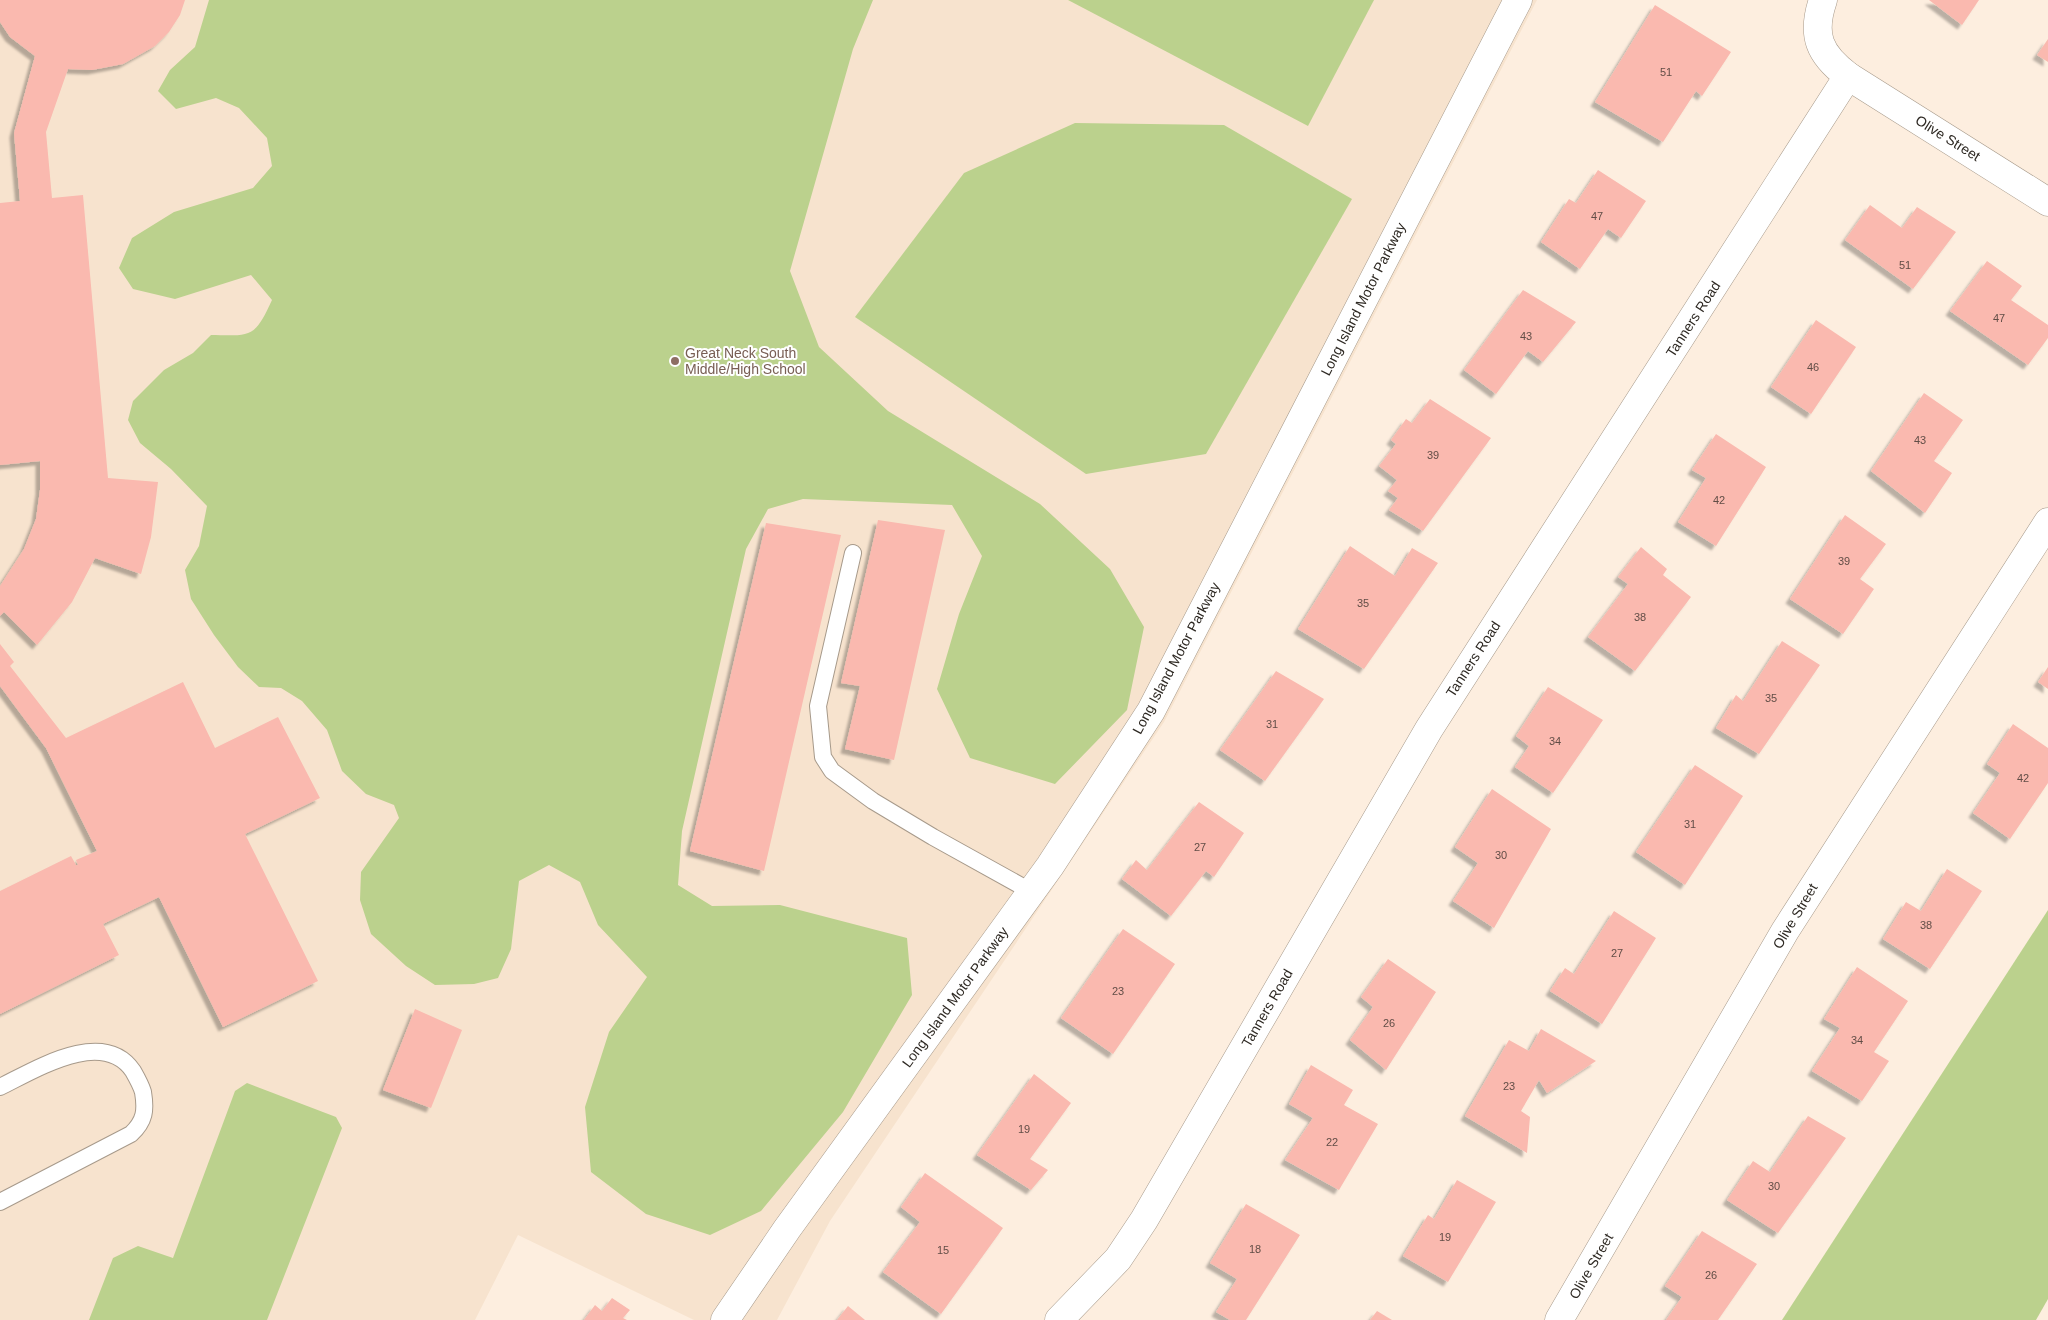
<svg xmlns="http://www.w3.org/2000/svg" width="2048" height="1320" font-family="Helvetica,sans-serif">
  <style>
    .built { fill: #f7e3ce }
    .green { fill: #bbd18d }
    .building { fill: #fab9af; filter: url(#shadow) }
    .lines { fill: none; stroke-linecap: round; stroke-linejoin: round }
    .service-casing { stroke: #a79a8b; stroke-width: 18 }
    .minor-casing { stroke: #a79a8b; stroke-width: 29 }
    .service { stroke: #fff; stroke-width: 16 }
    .minor { stroke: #fff; stroke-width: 28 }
    .education-dot { fill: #8d6e63; stroke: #fff; stroke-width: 2 }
    .labels { text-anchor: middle; stroke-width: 4; stroke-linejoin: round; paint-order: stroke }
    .number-label { font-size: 11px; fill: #614d46 }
    .street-label { font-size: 14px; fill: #2e2923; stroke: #fff }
    .education-label { font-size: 14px; fill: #785e54; stroke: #fff; text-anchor: start }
  </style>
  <defs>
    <filter id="shadow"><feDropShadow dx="-4.5" dy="4.5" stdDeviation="1" flood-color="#0004"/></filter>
  </defs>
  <rect width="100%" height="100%" fill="#fdeedf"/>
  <polygon class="built" points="0,0 1537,0 1164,722 830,1221 777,1320 694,1320 518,1235 475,1320 0,1320"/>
  <g class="green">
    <path d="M209 0H873L853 49 790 271 819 347 888 411 1040 504 1110 569 1144 627 1127 710 1055 784 970 758 937 689 959 614 982 556 952 505 803 499 768 509 746 549 682 831 678 885 712 906 780 905 907 938 912 995 843 1112 761 1211 710 1235 646 1214 591 1172 585 1107 609 1032 647 977 598 925 580 882 549 865 519 881 511 949 498 978 474 984 435 985 406 966 371 934 360 900 361 872 399 818 394 805 366 794 342 771 327 730 302 701 281 688 259 687 238 667 214 635 191 599 185 570 199 546 207 506 171 469 140 443 128 420 133 401 164 370 193 353 211 335C252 336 255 337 272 300L251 275 175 299 133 289 119 268 132 238 174 212 253 188 272 166 267 138 239 108 216 98 176 109 158 91 170 70 195 47Z"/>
    <polygon points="1068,0 1374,0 1308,126"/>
    <polygon points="1075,123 1224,125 1352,199 1206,454 1086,474 855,317 964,173"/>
    <polygon points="2048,910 2048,1299 2036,1320 1782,1320"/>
    <polygon points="247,1083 336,1117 342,1128 267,1320 89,1320 113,1258 138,1246 173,1258 235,1091"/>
  </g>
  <g class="building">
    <polygon points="0,0 185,0 180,15 169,32 155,46 123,64 92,70 68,69 46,132 52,198 83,195 108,478 158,482 151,537 141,574 95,558 72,602 37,645 4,612 0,616 0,586 24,549 36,519 40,490 40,461 0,465 0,203 20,201 14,133 35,56 10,37 0,22"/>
    <polygon points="1929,0 1979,0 1962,25"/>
    <polygon points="1655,5 1731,52 1702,96 1696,91 1663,142 1595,102"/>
    <polygon points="2048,39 2048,62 2037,55"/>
    <polygon points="1598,170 1646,201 1621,238 1608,229 1580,269 1541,242 1569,199 1576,203"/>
    <polygon points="1870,205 1902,228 1917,207 1956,232 1913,289 1845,240"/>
    <polygon points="1987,261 2022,286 2011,300 2048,325 2048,338 2028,365 1950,311"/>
    <polygon points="1523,290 1576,322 1543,362 1528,351 1496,394 1464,370"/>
    <polygon points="1816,320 1856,347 1811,414 1771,387"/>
    <polygon points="1924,393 1963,420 1934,461 1952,473 1925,513 1871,471"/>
    <polygon points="1430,399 1491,438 1423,531 1389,510 1398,498 1388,491 1397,480 1379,466 1396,444 1391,440 1406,419 1412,423"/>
    <polygon points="1716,434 1766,467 1716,546 1678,522 1706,478 1692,470"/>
    <polygon points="1845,515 1886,544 1860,579 1874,589 1843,634 1790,599"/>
    <polygon points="878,520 945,530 894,760 845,749 860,686 841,683"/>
    <polygon points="766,523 841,535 764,871 690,851"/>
    <polygon points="1350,546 1395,576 1412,548 1438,563 1364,669 1298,629"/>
    <polygon points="1641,547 1667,569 1663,575 1691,597 1635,671 1588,637 1628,584 1618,577"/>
    <polygon points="1782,641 1820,665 1759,754 1716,728 1736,695 1743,701"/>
    <polygon points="0,644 14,662 10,666 66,738 183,682 215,748 278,717 320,798 245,834 318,981 223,1027 159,897 103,924 119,955 0,1014 0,891 71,856 76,865 78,865 76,860 97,851 46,748 0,686"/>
    <polygon points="2048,667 2048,689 2038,682"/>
    <polygon points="1276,671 1324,699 1265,781 1220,750"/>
    <polygon points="1548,687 1603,720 1553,793 1515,767 1529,746 1516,736"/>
    <polygon points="2013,724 2048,748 2048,783 2010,839 1973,813 2000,773 1987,764"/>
    <polygon points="1695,765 1743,796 1685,885 1636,852"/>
    <polygon points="1492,789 1551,829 1494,928 1453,901 1478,863 1455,847"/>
    <polygon points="1199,802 1244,833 1214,877 1206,871 1171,916 1122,879 1136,860 1147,870"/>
    <polygon points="1947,869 1982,891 1930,969 1883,939 1906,902 1921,911"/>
    <polygon points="1614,911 1656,938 1602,1024 1550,991 1565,968 1574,974"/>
    <polygon points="1123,929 1175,964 1113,1054 1061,1018"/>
    <polygon points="1388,959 1436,992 1386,1070 1350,1040 1373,1007 1361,997"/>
    <polygon points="1857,967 1908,1001 1874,1052 1889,1061 1862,1101 1812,1071 1840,1028 1824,1019"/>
    <polygon points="415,1009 462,1030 431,1108 383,1090"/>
    <polygon points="1541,1029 1596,1061 1547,1093 1539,1080 1521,1111 1530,1117 1527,1153 1465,1116 1509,1040 1529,1051"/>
    <polygon points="1311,1065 1353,1090 1344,1105 1378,1124 1339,1190 1285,1160 1313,1118 1289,1104"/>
    <polygon points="1034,1074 1071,1103 1030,1159 1048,1170 1031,1190 977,1155"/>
    <polygon points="1808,1116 1846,1138 1778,1233 1727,1200 1753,1161 1770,1172"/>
    <polygon points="925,1173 1003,1228 941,1314 883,1272 920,1222 901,1207"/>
    <polygon points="1457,1180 1496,1202 1448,1282 1403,1256 1428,1215 1434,1219"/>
    <polygon points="1246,1204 1300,1235 1246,1320 1230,1320 1216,1312 1237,1279 1210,1263"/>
    <polygon points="1702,1231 1757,1264 1718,1320 1666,1320 1682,1297 1665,1286"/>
    <polygon points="612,1298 630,1310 623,1318 627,1320 584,1320 595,1305 602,1311"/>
    <polygon points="848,1306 865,1320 837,1320"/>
    <polygon points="1377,1311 1392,1320 1370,1320"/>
  </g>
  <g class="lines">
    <defs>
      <g id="service">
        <polyline points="853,553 818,706 823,757 832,771 873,801 933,837 1032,892"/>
        <path d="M0 1087C35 1070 103 1027 133 1071 137 1078 141 1085 143 1092 146 1110 145 1121 131 1134L0 1202"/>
      </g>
      <g id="minor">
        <polyline points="1848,76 2048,202"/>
        <polyline points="725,1320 787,1229 1050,866 1151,711 1518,0"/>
        <path d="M1059 1320 1118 1259 1144 1220 1429 729 1848 76C1819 54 1811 35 1823 0"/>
        <polyline points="1559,1320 1785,931 2048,522"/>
      </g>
    </defs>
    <use href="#service" class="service-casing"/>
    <use href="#minor" class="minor-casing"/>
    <use href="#service" class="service"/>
    <use href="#minor" class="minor"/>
  </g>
  <circle class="education-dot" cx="675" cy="361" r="5"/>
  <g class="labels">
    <g class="number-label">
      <text x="1666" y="76">51</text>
      <text x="1597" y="220">47</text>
      <text x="1905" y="269">51</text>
      <text x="1999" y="322">47</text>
      <text x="1526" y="340">43</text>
      <text x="1813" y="371">46</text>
      <text x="1920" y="444">43</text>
      <text x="1433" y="459">39</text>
      <text x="1719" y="504">42</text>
      <text x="1844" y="565">39</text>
      <text x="1363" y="607">35</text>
      <text x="1640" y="621">38</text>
      <text x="1771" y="702">35</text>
      <text x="1272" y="728">31</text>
      <text x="1555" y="745">34</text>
      <text x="2023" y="782">42</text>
      <text x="1690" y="828">31</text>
      <text x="1200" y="851">27</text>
      <text x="1501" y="859">30</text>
      <text x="1926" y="929">38</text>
      <text x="1617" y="957">27</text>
      <text x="1118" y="995">23</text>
      <text x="1389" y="1027">26</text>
      <text x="1857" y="1044">34</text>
      <text x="1509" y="1090">23</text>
      <text x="1024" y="1133">19</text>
      <text x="1332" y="1146">22</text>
      <text x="1774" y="1190">30</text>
      <text x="1445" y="1241">19</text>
      <text x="1255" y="1253">18</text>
      <text x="943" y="1254">15</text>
      <text x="1711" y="1279">26</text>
    </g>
    <g class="street-label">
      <text transform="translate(1948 138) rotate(32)" y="5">Olive Street</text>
      <text transform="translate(1363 299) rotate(-63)" y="5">Long Island Motor Parkway</text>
      <text transform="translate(1693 319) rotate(-57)" y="5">Tanners Road</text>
      <text transform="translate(1176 658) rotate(-62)" y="5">Long Island Motor Parkway</text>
      <text transform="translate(1473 659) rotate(-57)" y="5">Tanners Road</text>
      <text transform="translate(1795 916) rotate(-59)" y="5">Olive Street</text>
      <text transform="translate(955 997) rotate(-54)" y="5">Long Island Motor Parkway</text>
      <text transform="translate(1267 1008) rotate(-60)" y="5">Tanners Road</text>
      <text transform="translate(1591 1266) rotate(-60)" y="5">Olive Street</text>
    </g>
    <g class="education-label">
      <text x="685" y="358">Great Neck South<tspan x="685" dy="16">Middle/High School</tspan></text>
    </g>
  </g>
</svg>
